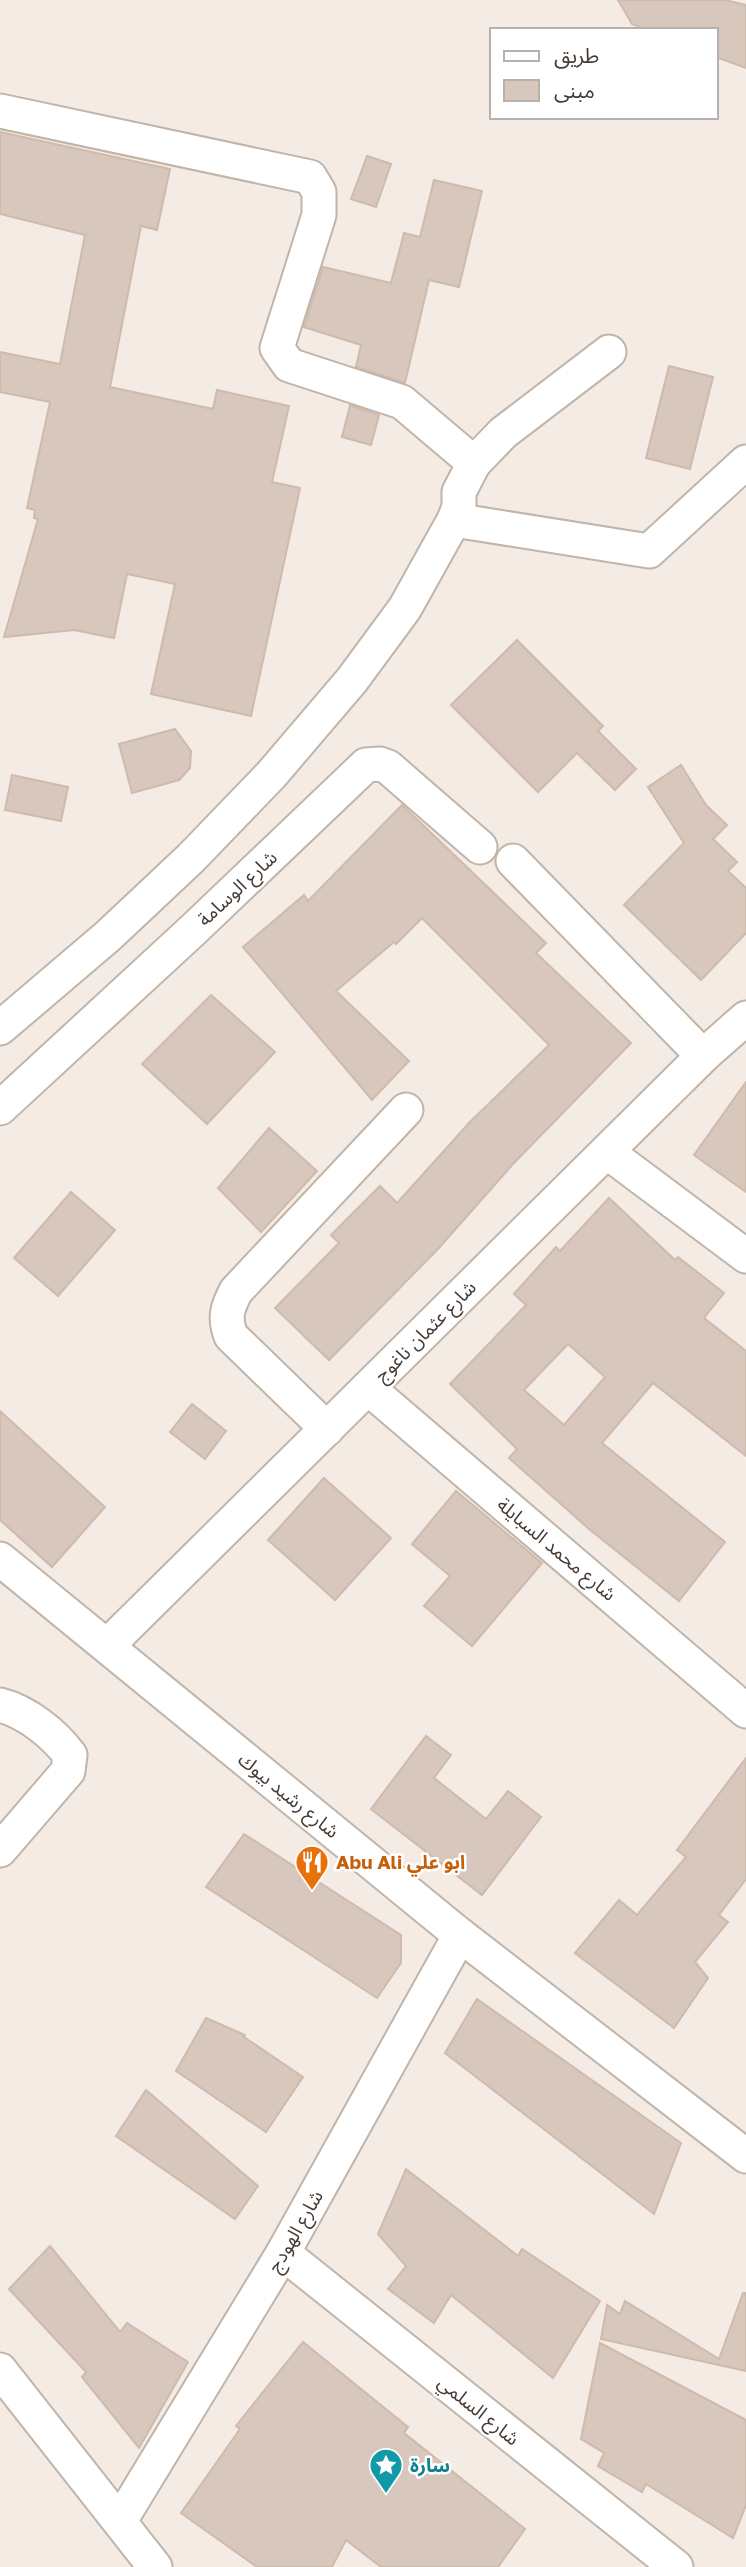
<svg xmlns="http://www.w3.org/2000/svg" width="746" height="2567" font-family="'Golos Text','Noto Sans Arabic',sans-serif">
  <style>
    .building { fill: #d7c7bc; stroke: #cfbaac; stroke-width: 2; fill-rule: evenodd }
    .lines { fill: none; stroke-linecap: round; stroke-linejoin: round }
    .minor-casing { stroke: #c1b4a9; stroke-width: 37 }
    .minor { stroke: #fff; stroke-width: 33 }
    .labels { text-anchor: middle; stroke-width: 5; stroke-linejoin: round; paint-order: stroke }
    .street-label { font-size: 19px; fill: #453b34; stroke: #fff }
    .food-label { font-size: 19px; font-weight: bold; fill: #c56008; stroke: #fff; text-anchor: start }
    .culture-label { font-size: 19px; font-weight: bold; fill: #0d838f; stroke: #fff; text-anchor: start }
  </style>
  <rect width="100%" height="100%" fill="#f3ebe4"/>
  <g class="building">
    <polygon points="618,0 725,0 746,5 746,68 716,57 716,30 647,30 632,24"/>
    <polygon points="0,132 170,169 157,230 141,226 110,387 213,409 217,390 289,406 272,482 300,488 251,716 151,694 175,584 127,574 114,638 74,630 4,637 38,519 34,518 35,510 27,508 50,402 0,392 0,352 60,364 85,235 0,214"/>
    <polygon points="367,156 391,164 376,207 351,199"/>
    <polygon points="434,180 482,191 459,287 429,280 405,383 356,367 361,345 304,327 323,267 391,283 404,233 420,237"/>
    <polygon points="669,366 713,377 690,469 646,458"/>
    <polygon points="350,405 379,415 371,445 342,437"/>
    <polygon points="517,640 603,726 598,731 636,769 615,790 577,753 538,792 451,705"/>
    <polygon points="175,729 191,751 190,768 179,780 132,793 119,744"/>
    <polygon points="681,765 706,805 727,825 713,839 737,862 728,871 746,888 746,933 701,980 624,905 684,843 648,787"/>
    <polygon points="12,775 68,787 61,821 5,810"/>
    <polygon points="402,805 546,943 536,953 631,1043 513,1164 438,1249 329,1360 275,1308 339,1243 331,1235 380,1186 397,1203 469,1123 549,1045 422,918 396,944 394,942 336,991 409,1061 372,1100 243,947 304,895 308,901"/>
    <polygon points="211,995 275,1052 207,1124 142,1064"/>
    <polygon points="746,1082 746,1192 694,1155"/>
    <polygon points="269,1128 317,1171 261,1232 218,1188"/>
    <polygon points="71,1192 115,1230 58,1296 14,1258"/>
    <path d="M609 1198 675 1260 678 1257 724 1293 704 1318 746 1351V1456L653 1383 602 1443 725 1542 679 1601 589 1529 509 1458 517 1449 450 1384 526 1305 514 1294 556 1247 560 1251ZM568 1344 605 1377 564 1425 524 1390Z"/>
    <polygon points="192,1404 226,1431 205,1459 170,1432"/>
    <polygon points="0,1411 105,1507 52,1567 0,1520"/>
    <polygon points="324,1478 391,1538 335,1600 268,1540"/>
    <polygon points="456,1491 542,1563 472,1646 424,1606 450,1576 412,1544"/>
    <polygon points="426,1736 451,1755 434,1778 486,1819 508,1791 541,1817 482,1895 371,1809"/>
    <polygon points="746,1758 746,1879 719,1915 728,1922 695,1962 708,1978 674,2028 575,1953 619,1900 637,1915 686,1857 677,1850"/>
    <polygon points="244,1834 401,1935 401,1963 377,1998 206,1887"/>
    <polygon points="477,1999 681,2143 654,2214 445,2053"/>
    <polygon points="206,2018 245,2035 244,2037 303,2077 266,2132 176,2071"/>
    <polygon points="146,2090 258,2186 235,2219 116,2136"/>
    <polygon points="406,2169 518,2256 522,2249 600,2301 553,2378 451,2295 434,2323 388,2289 406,2266 378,2234"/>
    <polygon points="50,2246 120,2332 127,2323 188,2362 139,2448 82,2377 86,2372 9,2289"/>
    <polygon points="743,2293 746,2293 746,2371 601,2339 607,2305 620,2314 625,2301 719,2359"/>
    <polygon points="303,2342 408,2427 404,2433 525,2529 498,2567 381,2567 346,2540 332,2567 257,2567 181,2513 240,2429 236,2426"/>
    <polygon points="600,2343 746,2420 746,2505 733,2538 646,2484 642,2492 598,2466 604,2453 581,2439"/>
  </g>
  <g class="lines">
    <defs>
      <g id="minor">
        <polyline points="0,111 310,177 319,192 319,215 277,348 289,365 402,402 474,463 459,492 459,507 454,520 405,608 352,680 271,775 191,858 108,936 0,1028"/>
        <polyline points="474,463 503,433 609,352"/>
        <polyline points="454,520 649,551 746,462"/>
        <polyline points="513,861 703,1056"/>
        <polyline points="0,1108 193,930 366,765 380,764 388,767 480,847"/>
        <polyline points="607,1152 746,1256"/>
        <polyline points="368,1388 746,1711"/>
        <path d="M327 1429 231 1336C224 1318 227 1308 236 1291L406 1110"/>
        <polyline points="0,1559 460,1935 746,2156"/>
        <polyline points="107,1646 703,1056 746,1018"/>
        <path d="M0 1705C27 1712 53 1733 70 1755L68 1771 0 1850"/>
        <polyline points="283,2253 676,2567"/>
        <polyline points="0,2370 155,2567"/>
        <polyline points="120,2521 283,2253 460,1935"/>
      </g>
    </defs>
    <use href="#minor" class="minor-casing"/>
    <use href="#minor" class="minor"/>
  </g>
  <defs>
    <symbol id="restaurant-pin" viewBox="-11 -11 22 30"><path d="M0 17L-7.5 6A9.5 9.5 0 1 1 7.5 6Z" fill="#e8710a" stroke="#fff"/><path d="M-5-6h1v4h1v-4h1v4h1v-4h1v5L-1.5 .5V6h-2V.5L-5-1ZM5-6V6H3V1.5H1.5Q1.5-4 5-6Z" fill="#fff"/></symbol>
    <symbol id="sight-pin" viewBox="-11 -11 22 30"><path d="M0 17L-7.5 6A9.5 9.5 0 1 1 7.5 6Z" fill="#0f9aa8" stroke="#fff"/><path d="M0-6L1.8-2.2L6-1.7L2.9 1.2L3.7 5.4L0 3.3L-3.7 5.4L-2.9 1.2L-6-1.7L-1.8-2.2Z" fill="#fff"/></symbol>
  </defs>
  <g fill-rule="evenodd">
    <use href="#restaurant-pin" x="293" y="1843" width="38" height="52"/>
    <use href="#sight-pin" x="367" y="2446" width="38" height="52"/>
  </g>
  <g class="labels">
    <g class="street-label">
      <text transform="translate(237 888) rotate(-43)" y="7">شارع الوسامة</text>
      <text transform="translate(425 1331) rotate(-45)" y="7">شارع عثمان ناغوج</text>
      <text transform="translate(557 1549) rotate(40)" y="7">شارع محمد السبايلة</text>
      <text transform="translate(289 1795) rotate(39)" y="7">شارع رشيد بيوك</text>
      <text transform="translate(295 2231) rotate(-60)" y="7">شارع الهودج</text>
      <text transform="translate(479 2410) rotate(39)" y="7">شارع السلمي</text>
    </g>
    <g class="food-label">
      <text x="336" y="1869">Abu Ali ابو علي</text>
    </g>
    <g class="culture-label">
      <text x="410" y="2472">سارة</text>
    </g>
  </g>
  <rect x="490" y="28" width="228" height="91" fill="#ffffff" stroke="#b5b1ae" stroke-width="2"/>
  <rect x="504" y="51" width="35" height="10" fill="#ffffff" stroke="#b5b1ae" stroke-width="2"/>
  <text x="554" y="63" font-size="21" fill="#453b34">طريق</text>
  <rect x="504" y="80" width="35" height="21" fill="#d7c7bc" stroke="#b5b1ae" stroke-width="2"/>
  <text x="554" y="98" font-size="21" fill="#453b34">مبنى</text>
</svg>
